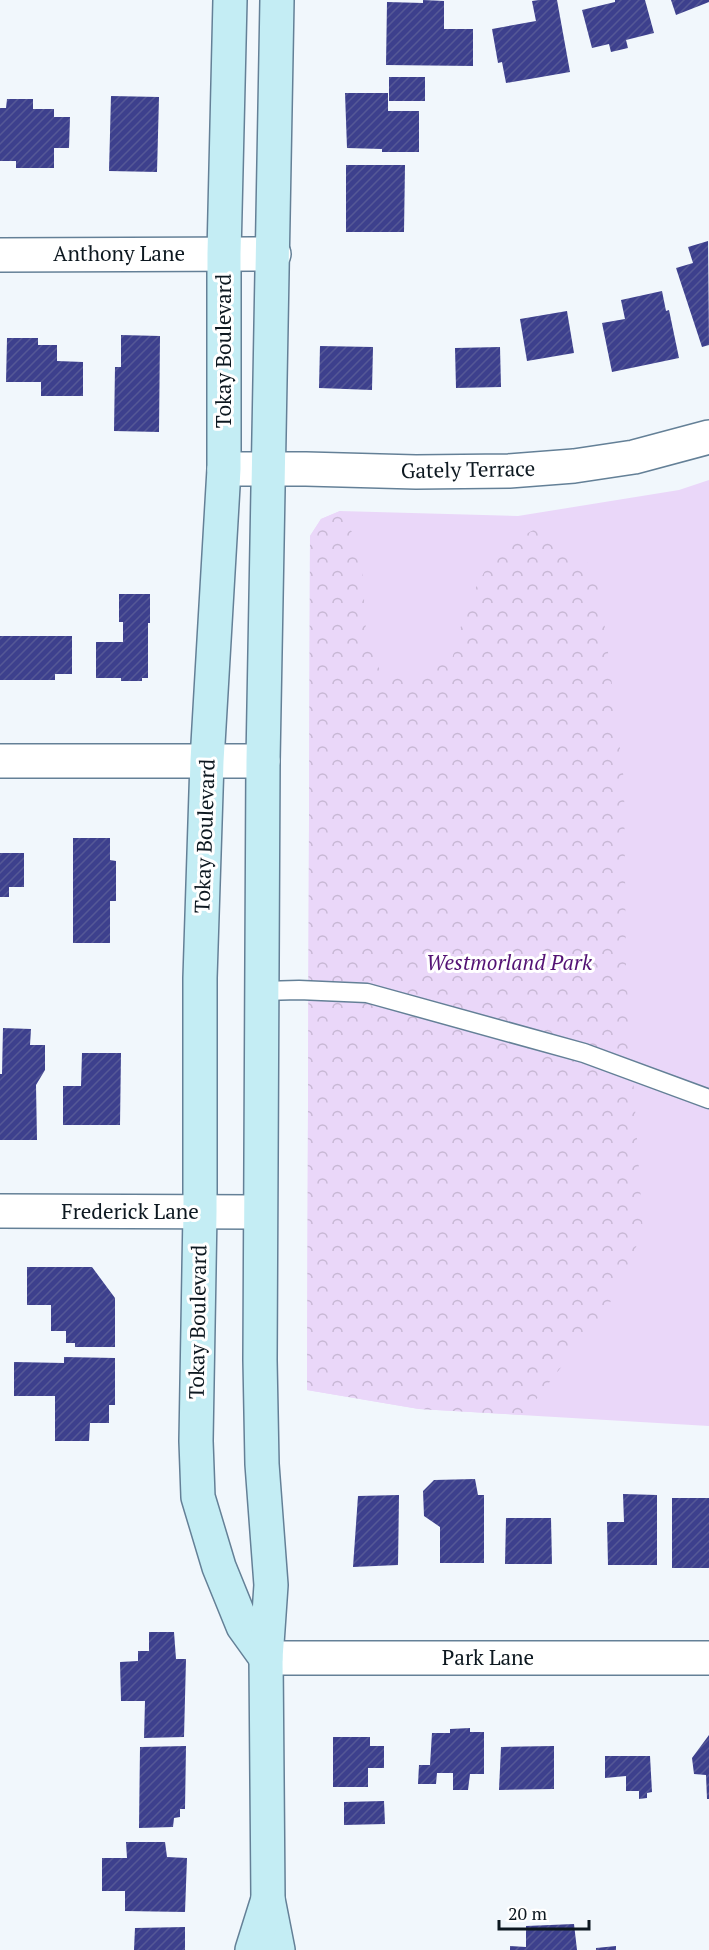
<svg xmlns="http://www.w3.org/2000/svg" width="709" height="1950" font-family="'PT Serif',serif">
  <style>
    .green { fill: #ead7f9 }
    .forest { fill: url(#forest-crowns) }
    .building { fill: url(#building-hatch) }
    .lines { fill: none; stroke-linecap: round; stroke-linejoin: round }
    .lane-casing { stroke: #648097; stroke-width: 21 }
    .street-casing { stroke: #648097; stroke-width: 36 }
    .secondary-casing { stroke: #648097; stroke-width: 36 }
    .lane { stroke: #fff; stroke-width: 18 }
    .street { stroke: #fff; stroke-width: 33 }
    .secondary { stroke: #c4edf4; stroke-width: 33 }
    .labels { text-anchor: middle; stroke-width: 6; stroke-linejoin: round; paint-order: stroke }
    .street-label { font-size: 21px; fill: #0d1820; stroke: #fff }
    .park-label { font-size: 21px; font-style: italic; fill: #531274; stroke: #fff }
  </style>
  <defs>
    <pattern id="forest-crowns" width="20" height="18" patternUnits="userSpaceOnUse" patternTransform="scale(1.5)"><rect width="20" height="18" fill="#ead7f9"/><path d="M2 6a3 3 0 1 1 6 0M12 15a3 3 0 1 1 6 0" fill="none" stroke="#c8b8d5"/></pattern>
    <pattern id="building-hatch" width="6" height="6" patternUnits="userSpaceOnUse" patternTransform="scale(1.5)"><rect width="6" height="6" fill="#3d408d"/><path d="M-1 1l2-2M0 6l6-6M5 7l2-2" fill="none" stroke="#555896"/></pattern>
  </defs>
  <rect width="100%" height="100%" fill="#f1f7fc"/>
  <polygon class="green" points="709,480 709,1426 419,1409 307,1390 310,536 321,519 340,511 518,516 679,490"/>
  <polygon class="forest" points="340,511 361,548 366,632 380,671 414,679 452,659 467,604 496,550 543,525 598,572 624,781 626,969 643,1232 608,1307 524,1415 419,1409 307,1390 310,536 321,519"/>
  <g class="building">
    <polygon points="423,0 444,1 444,29 473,29 473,66 386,65 387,2 423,3"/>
    <polygon points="539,0 557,0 570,72 506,83 502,62 498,63 492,29 536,21 532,1"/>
    <polygon points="615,0 645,0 654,33 626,40 628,48 611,52 609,44 592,48 582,10 615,2"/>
    <polygon points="671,0 709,0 709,2 676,15"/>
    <rect x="389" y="77" width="36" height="24"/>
    <polygon points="345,93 388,93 388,111 419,111 419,152 382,152 382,149 347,148"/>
    <polygon points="111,96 159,97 157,172 109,171"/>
    <polygon points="7,99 33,99 33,109 54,109 54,117 70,117 69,148 54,148 54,168 16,168 16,161 0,161 0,108 6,108"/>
    <polygon points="346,165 405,165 404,232 346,232"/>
    <polygon points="708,241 709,345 702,347 676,268 693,263 688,247"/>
    <polygon points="662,291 666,311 669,310 679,358 612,372 602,323 625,319 621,300"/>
    <polygon points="567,311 574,353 527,361 520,319"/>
    <polygon points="121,335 160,336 159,432 114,431 115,367 121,367"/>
    <polygon points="7,338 38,338 38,345 57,345 57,361 83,362 83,396 41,396 41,382 6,382"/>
    <polygon points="320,346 373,347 372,390 319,388"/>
    <polygon points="500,347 501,387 456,388 455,348"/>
    <polygon points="119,594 150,594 150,623 148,623 148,678 142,678 142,681 121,681 121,678 96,678 96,642 123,642 123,622 119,622"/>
    <polygon points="0,636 72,636 72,674 55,674 55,680 0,680"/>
    <polygon points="73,838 110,838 110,860 116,861 116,901 110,901 110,943 73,943"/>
    <polygon points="0,853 24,853 24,887 9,887 9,897 0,897"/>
    <polygon points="3,1028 31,1029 30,1045 45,1045 45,1070 36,1085 37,1140 0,1140 0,1074 2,1074"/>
    <polygon points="82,1053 121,1053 120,1125 63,1125 63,1086 81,1086"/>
    <polygon points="27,1267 92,1267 115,1298 115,1347 75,1347 75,1343 66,1343 66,1331 51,1331 51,1305 27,1305"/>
    <polygon points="64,1357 115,1358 115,1405 109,1405 109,1423 90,1423 89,1441 55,1441 55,1396 14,1396 14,1362 64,1363"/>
    <polygon points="475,1479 478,1495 484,1495 484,1563 440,1563 440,1527 424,1516 423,1491 434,1480"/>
    <polygon points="623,1494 657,1495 657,1565 608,1565 607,1522 624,1522"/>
    <polygon points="399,1495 398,1565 353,1567 358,1496"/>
    <rect x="672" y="1498" width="37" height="70"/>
    <polygon points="506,1518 551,1518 552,1564 505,1564"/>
    <polygon points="149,1632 174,1632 176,1659 186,1659 184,1737 144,1738 145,1701 121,1701 120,1662 138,1661 138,1651 149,1651"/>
    <polygon points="470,1728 470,1732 484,1732 484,1774 470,1774 468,1790 453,1790 453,1773 437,1773 436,1784 418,1784 419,1765 430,1765 432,1733 450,1733 450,1729"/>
    <polygon points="709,1735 709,1799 707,1799 706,1775 694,1774 692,1758"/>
    <polygon points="333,1737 370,1737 370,1746 384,1746 384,1768 368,1768 368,1787 333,1787"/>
    <polygon points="186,1746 185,1809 180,1809 180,1817 174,1818 173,1827 139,1828 140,1747"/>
    <polygon points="554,1746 554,1789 499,1790 501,1747"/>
    <polygon points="605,1756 650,1756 652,1792 647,1793 647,1798 639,1799 639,1791 626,1791 626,1776 605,1778"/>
    <polygon points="384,1801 385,1824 344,1825 344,1802"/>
    <polygon points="126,1842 165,1842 167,1857 187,1858 185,1912 125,1911 125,1891 102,1891 102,1858 127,1858"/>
    <polygon points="574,1924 577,1950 510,1950 510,1946 526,1947 526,1926"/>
    <polygon points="185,1927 185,1950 134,1950 135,1928"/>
    <polygon points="616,1946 616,1950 596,1950 596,1948"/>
  </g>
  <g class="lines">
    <defs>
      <polyline id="lane" points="262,991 299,990 367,993 584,1053 709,1099"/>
      <g id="street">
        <polyline points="0,255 274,254"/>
        <polyline points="224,469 306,469 416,472 509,471 574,466 634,457 709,437"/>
        <polyline points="0,761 263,761"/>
        <polyline points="0,1211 260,1212"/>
        <polyline points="266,1658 709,1658"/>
      </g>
      <g id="secondary">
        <polyline points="230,0 224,254 224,469 207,761 200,978 200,1212 196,1441 198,1497 219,1567 243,1626 266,1658"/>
        <polyline points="277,0 263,761 260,1360 262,1464 271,1585 266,1658 268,1899 278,1950"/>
        <polyline points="252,1950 268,1899"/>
      </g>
    </defs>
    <use href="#lane" class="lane-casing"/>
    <use href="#street" class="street-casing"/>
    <use href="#secondary" class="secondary-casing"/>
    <use href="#lane" class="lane"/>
    <use href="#street" class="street"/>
    <use href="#secondary" class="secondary"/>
  </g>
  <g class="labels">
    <g class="street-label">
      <text x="119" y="261">Anthony Lane</text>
      <text transform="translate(224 351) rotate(-90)" y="7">Tokay Boulevard</text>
      <text transform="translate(468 470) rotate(-1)" y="7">Gately Terrace</text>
      <text transform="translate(205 836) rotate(-88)" y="7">Tokay Boulevard</text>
      <text x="130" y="1219">Frederick Lane</text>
      <text transform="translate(198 1322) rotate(-89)" y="7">Tokay Boulevard</text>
      <text x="488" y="1665">Park Lane</text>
    </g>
    <g class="park-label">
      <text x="509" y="970">Westmorland Park</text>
    </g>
  </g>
  <path d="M499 1920v9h90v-9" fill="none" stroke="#0d1820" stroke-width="3"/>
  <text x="508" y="1920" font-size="18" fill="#0d1820" stroke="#ffffff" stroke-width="4.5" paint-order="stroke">20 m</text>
</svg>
